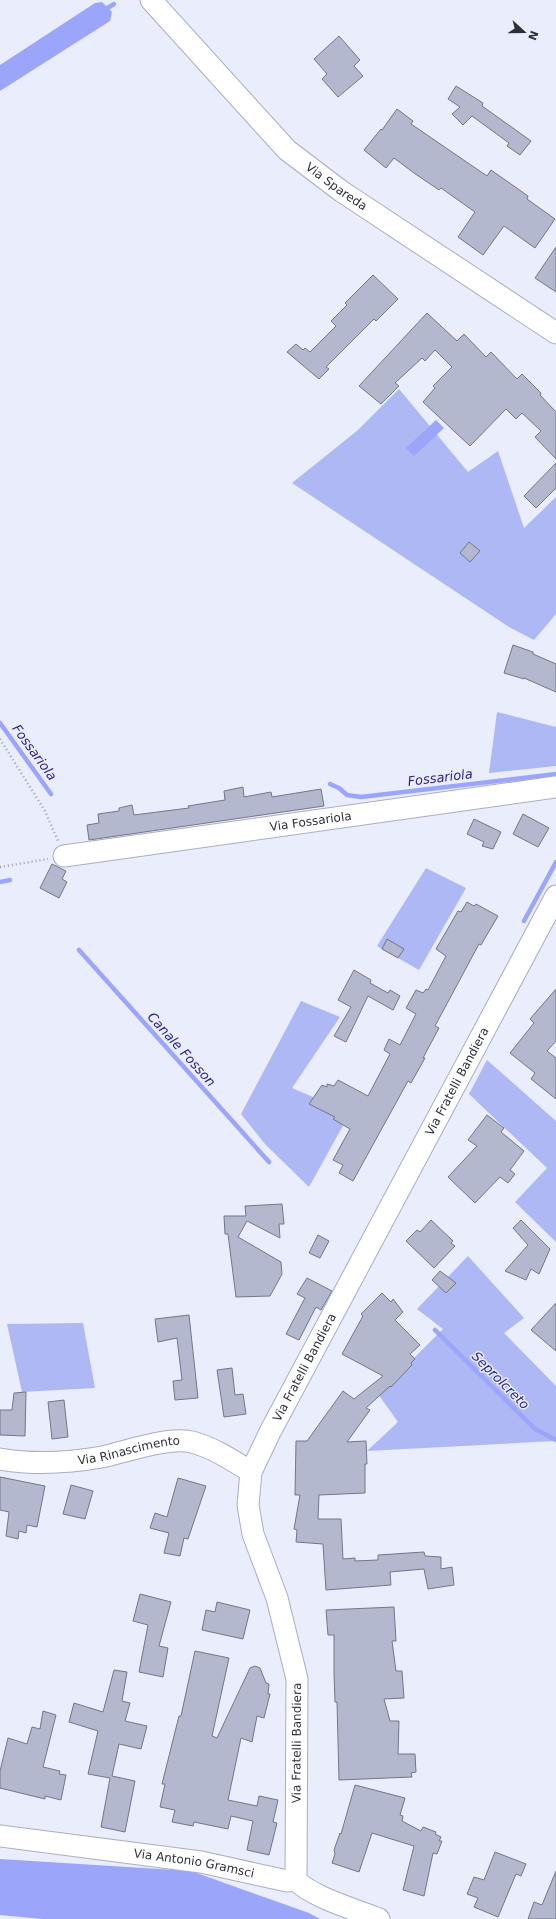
<svg xmlns="http://www.w3.org/2000/svg" width="556" height="1919" font-family="'DejaVu Sans',sans-serif">
  <style>
    .green { fill: #aeb8f4 }
    .water { fill: #9ba6fa }
    .lines { fill: none; stroke-linecap: round; stroke-linejoin: round }
    .stream { stroke: #9ba6fa; stroke-width: 4.5 }
    .building { fill: #b4b8cf; stroke: #72768a }
    .minor-casing { stroke: #a9adc4; stroke-width: 23 }
    .path { stroke: #9fa1ad; stroke-width: 2.5; stroke-dasharray: 1 3; stroke-linecap: butt }
    .minor { stroke: #fff; stroke-width: 21 }
    .labels { text-anchor: middle; stroke-width: 3; stroke-linejoin: round; paint-order: stroke }
    .street-label { font-size: 12px; fill: #2e3039; stroke: #eaedfb }
    .water-label { font-size: 13px; font-style: italic; fill: #2c2785; stroke: #eaedfb }
  </style>
  <rect width="100%" height="100%" fill="#eaedfb"/>
  <g class="green">
    <polygon points="399,389 468,472 498,451 524,528 556,497 556,614 534,640 509,627 292,483 358,430"/>
    <polygon points="497,712 556,727 556,766 489,773"/>
    <polygon points="426,868 466,888 419,970 377,946"/>
    <polygon points="301,1001 340,1017 292,1088 350,1113 309,1187 265,1144 241,1114"/>
    <polygon points="487,1060 556,1121 556,1242 515,1202 547,1168 469,1094"/>
    <polygon points="468,1256 524,1318 504,1333 556,1386 556,1441 367,1451 398,1422 378,1394 443,1329 417,1309"/>
    <polygon points="83,1323 95,1388 22,1392 7,1324"/>
  </g>
  <g class="water">
    <polygon points="102,2 112,12 110,21 0,91 0,65 95,3"/>
    <polygon points="436,420 444,428 414,456 406,448"/>
    <polygon points="0,1859 191,1871 309,1913 320,1919 42,1919 0,1915"/>
  </g>
  <g class="lines">
    <g class="stream">
      <polyline points="103,11 114,4"/>
      <polyline points="0,723 51,794"/>
      <polyline points="330,784 339,788 347,795 361,797 556,774"/>
      <polyline points="0,882 10,880"/>
      <polyline points="524,921 556,862"/>
      <polyline points="79,950 269,1162"/>
      <polyline points="435,1330 535,1429 556,1440"/>
    </g>
  </g>
  <g class="building">
    <polygon points="339,36 360,60 354,66 363,76 338,97 322,79 327,74 314,59"/>
    <polygon points="456,86 483,103 482,106 531,141 520,155 507,146 509,143 472,116 463,125 452,114 460,107 448,99"/>
    <polygon points="397,109 413,121 411,124 487,176 491,170 528,196 527,199 555,219 535,248 504,226 483,255 458,237 475,212 441,188 439,190 414,173 394,158 386,168 364,150 381,129 382,130"/>
    <polygon points="556,247 556,292 535,278"/>
    <polygon points="373,275 398,299 376,321 374,319 326,367 329,369 319,379 287,352 296,344 303,350 305,348 310,352 336,326 331,321 347,305 345,303"/>
    <polygon points="427,313 457,341 464,334 486,357 491,352 517,379 522,374 541,393 540,395 556,412 556,459 535,437 541,431 522,413 516,419 506,409 470,446 423,402 435,388 433,386 452,367 435,350 425,361 422,358 395,383 399,386 381,404 359,386"/>
    <polygon points="556,463 556,488 536,508 524,496"/>
    <polygon points="469,542 480,551 470,562 460,553"/>
    <polygon points="513,645 533,652 533,654 556,664 556,692 524,678 524,679 504,673"/>
    <polygon points="243,787 244,797 271,792 272,797 321,789 324,806 89,840 87,825 99,823 98,814 119,811 119,808 132,805 134,815 189,808 188,806 225,800 224,791"/>
    <polygon points="523,814 549,828 538,847 513,834"/>
    <polygon points="474,819 501,832 493,849 482,846 484,842 467,834"/>
    <polygon points="52,864 66,871 62,879 67,882 59,898 40,888"/>
    <polygon points="467,902 474,906 476,904 498,916 481,945 479,944 435,1026 439,1028 423,1058 425,1058 411,1083 408,1081 353,1181 339,1173 343,1165 333,1160 350,1129 333,1119 335,1117 309,1104 322,1085 327,1087 327,1084 334,1086 338,1080 368,1096 390,1054 384,1050 389,1039 400,1045 416,1014 406,1008 416,990 423,993 426,989 428,990 446,956 436,949 458,911 461,912"/>
    <polygon points="387,939 404,949 398,958 382,949"/>
    <polygon points="354,970 371,980 370,983 388,993 390,990 400,996 393,1010 368,996 346,1042 334,1036 351,1007 338,1000"/>
    <polygon points="556,989 556,1041 547,1051 556,1058 556,1099 531,1079 535,1073 510,1053 534,1023 530,1019"/>
    <polygon points="487,1115 504,1128 501,1132 524,1151 510,1170 515,1174 508,1183 500,1177 475,1203 448,1177 477,1146 468,1140"/>
    <polygon points="282,1204 284,1224 279,1224 280,1238 247,1221 238,1237 281,1262 282,1274 270,1296 236,1297 228,1234 225,1234 224,1216 246,1216 245,1206"/>
    <polygon points="431,1220 453,1241 451,1243 455,1246 434,1268 406,1241 417,1230 420,1232"/>
    <polygon points="521,1220 550,1249 539,1274 531,1269 526,1280 505,1271 528,1245 513,1228"/>
    <polygon points="318,1235 329,1241 320,1258 309,1253"/>
    <polygon points="440,1271 456,1283 446,1293 432,1280"/>
    <polygon points="307,1278 332,1291 321,1310 316,1307 299,1340 286,1334 305,1298 297,1294"/>
    <polygon points="382,1293 391,1302 393,1299 403,1312 395,1320 420,1345 410,1354 415,1359 411,1363 412,1365 391,1387 390,1386 366,1408 370,1410 347,1442 366,1441 367,1464 365,1464 365,1493 319,1495 318,1519 341,1519 343,1559 355,1558 355,1561 378,1560 378,1555 424,1552 425,1556 441,1557 441,1569 452,1567 454,1585 428,1589 424,1569 390,1572 391,1585 326,1590 323,1544 296,1542 297,1530 294,1529 300,1495 295,1495 296,1441 307,1441 343,1391 354,1399 383,1376 342,1354 363,1316 361,1314"/>
    <polygon points="556,1303 556,1351 531,1330"/>
    <polygon points="189,1315 198,1398 175,1400 173,1381 182,1380 177,1338 158,1342 155,1319"/>
    <polygon points="232,1368 235,1395 243,1394 246,1414 224,1417 217,1370"/>
    <polygon points="26,1392 25,1436 0,1435 0,1410 12,1410 14,1393"/>
    <polygon points="64,1400 68,1437 52,1439 48,1402"/>
    <polygon points="0,1477 45,1486 37,1527 27,1525 26,1533 19,1531 18,1539 6,1536 9,1512 0,1510"/>
    <polygon points="178,1478 206,1486 188,1539 184,1538 180,1556 164,1553 169,1533 150,1528 155,1513 167,1517"/>
    <polygon points="71,1485 93,1491 85,1519 63,1514"/>
    <polygon points="140,1594 171,1602 159,1646 168,1648 163,1677 139,1672 148,1625 133,1621"/>
    <polygon points="217,1602 250,1610 243,1639 202,1630 206,1610 215,1612"/>
    <polygon points="394,1607 396,1641 392,1641 396,1671 402,1671 404,1698 384,1699 390,1721 399,1721 398,1754 415,1754 416,1772 411,1773 412,1777 339,1780 337,1702 335,1702 334,1673 334,1635 328,1635 326,1610"/>
    <polygon points="195,1651 229,1658 212,1736 217,1738 250,1668 255,1666 260,1668 266,1683 269,1684 268,1694 270,1694 264,1718 257,1716 252,1742 241,1738 228,1800 257,1806 259,1796 278,1800 273,1822 277,1823 269,1855 247,1850 253,1821 231,1816 228,1829 194,1822 193,1826 172,1822 175,1810 160,1807 165,1784 162,1784 179,1716 181,1716"/>
    <polygon points="114,1670 127,1672 122,1701 130,1703 125,1721 147,1726 141,1749 119,1744 112,1776 135,1781 125,1832 101,1827 110,1778 88,1774 98,1731 69,1722 74,1703 103,1712"/>
    <polygon points="43,1711 56,1715 43,1767 60,1771 59,1774 66,1775 61,1800 45,1796 45,1799 0,1788 0,1771 8,1738 27,1744 32,1727 40,1729"/>
    <polygon points="355,1785 405,1798 400,1815 403,1816 402,1821 421,1831 423,1827 436,1832 435,1834 441,1837 439,1841 442,1841 437,1854 433,1853 424,1896 403,1890 414,1846 372,1833 359,1872 332,1863 335,1854 334,1850 340,1833 341,1834"/>
    <polygon points="495,1852 526,1864 521,1876 516,1874 498,1917 474,1907 478,1898 467,1894 474,1877 484,1880"/>
    <polygon points="556,1871 556,1919 528,1919 534,1902 542,1905"/>
  </g>
  <g class="lines">
    <defs>
      <g id="minor">
        <path id="s1" d="M151 0 287 150 341 191 556 333"/>
        <path id="s2" d="M64 856 556 787"/>
        <path id="s3" d="M0 1459C35 1465 68 1463 102 1457 125 1452 170 1436 192 1442 214 1448 232 1460 251 1472"/>
        <path id="s4" d="M0 1836 201 1862 287 1881 296 1880"/>
        <path id="s5" d="M296 1880 297 1679 277 1598 253 1534 248 1505 251 1472 270 1432 556 896"/>
        <path d="M296 1880C311 1897 357 1910 379 1919"/>
      </g>
    </defs>
    <use href="#minor" class="minor-casing"/>
    <g class="path">
      <polyline points="0,739 45,811 58,841"/>
      <polyline points="0,867 48,859"/>
    </g>
    <use href="#minor" class="minor"/>
  </g>
  <g class="labels">
    <g class="street-label">
      <text dy="4" stroke="none"><textPath href="#s1" startOffset="264">Via Spareda</textPath></text>
      <text dy="4" stroke="none"><textPath href="#s2" startOffset="249">Via Fossariola</textPath></text>
      <text dy="4" stroke="none"><textPath href="#s5" startOffset="857">Via Fratelli Bandiera</textPath></text>
      <text dy="4" stroke="none"><textPath href="#s5" startOffset="533">Via Fratelli Bandiera</textPath></text>
      <text dy="4" stroke="none"><textPath href="#s3" startOffset="130">Via Rinascimento</textPath></text>
      <text dy="4" stroke="none"><textPath href="#s5" startOffset="137">Via Fratelli Bandiera</textPath></text>
      <text dy="4" stroke="none"><textPath href="#s4" startOffset="196">Via Antonio Gramsci</textPath></text>
    </g>
    <g class="water-label">
      <text transform="translate(35 752) rotate(54)" y="5">Fossariola</text>
      <text transform="translate(440 777) rotate(-7)" y="5">Fossariola</text>
      <text transform="translate(182 1049) rotate(48)" y="5">Canale Fosson</text>
      <text transform="translate(501 1380) rotate(45)" y="5">Seprolcreto</text>
    </g>
  </g>
  <g transform="translate(524 32) rotate(111)" stroke="#eaedfb" stroke-width="3" paint-order="stroke">
  <path d="M0-3L7 15L0 10L-7 15Z" fill="#2e3039"/>
  <text y="-6" font-size="11" font-weight="bold" text-anchor="middle" fill="#2e3039">N</text>
  </g>
</svg>
